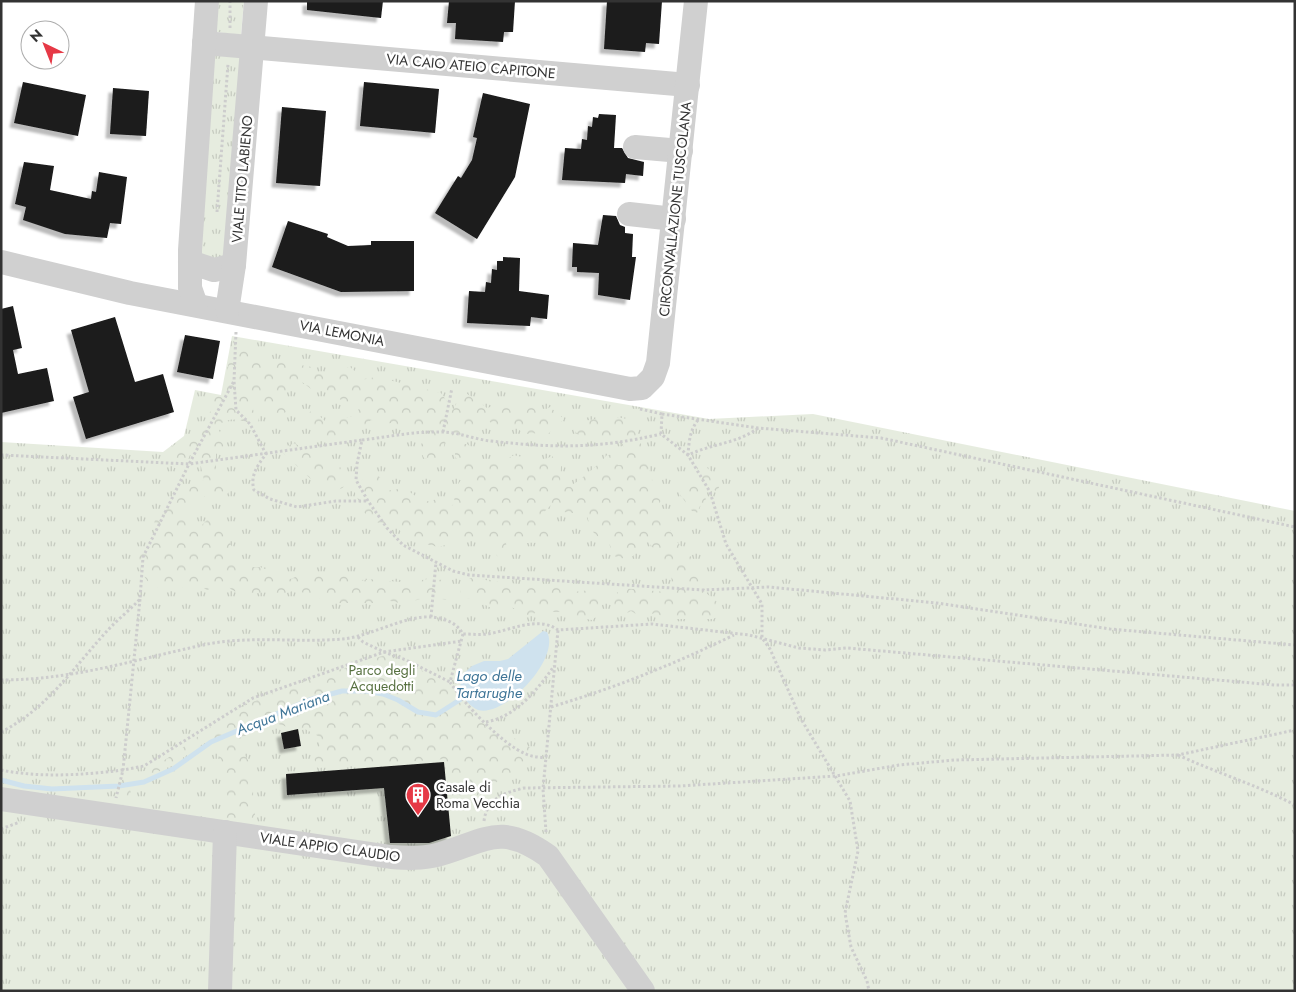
<svg xmlns="http://www.w3.org/2000/svg" width="1296" height="992" font-family="Jost,sans-serif">
  <style>
    .grass { fill: url(#grass-tufts) }
    .forest { fill: url(#forest-crowns) }
    .water { fill: #cfe2ee }
    .lines { fill: none; stroke-linecap: round; stroke-linejoin: round }
    .stream { stroke: #cfe2ee; stroke-width: 5 }
    .building { fill: #1a1a1a; filter: url(#shadow) }
    .path { stroke: #cdcdcd; stroke-width: 3; stroke-dasharray: 2.5 2.5; stroke-linecap: butt }
    .minor { stroke: #d0d0d0; stroke-width: 24 }
    .labels { text-anchor: middle; stroke-width: 5; stroke-linejoin: round; paint-order: stroke }
    .street-label { font-size: 14px; fill: #333; stroke: #fff }
    .park-label { font-size: 14px; fill: #56703f; stroke: #fff }
    .poi-label { font-size: 14px; fill: #333; stroke: #fff; text-anchor: start }
    .water-label { font-size: 15px; font-style: italic; fill: #3f7597; stroke: #fff }
  </style>
  <defs>
    <pattern id="grass-tufts" width="24" height="20" patternUnits="userSpaceOnUse" patternTransform="scale(1.25)"><rect width="24" height="20" fill="#e6ecdf"/><path d="M3 7l-1-3M5 7V3M7 7l1-3M15 17l-1-3M17 17v-4M19 17l1-3" fill="none" stroke="#c6cbc0"/></pattern>
    <pattern id="forest-crowns" width="20" height="18" patternUnits="userSpaceOnUse" patternTransform="scale(1.25)"><rect width="20" height="18" fill="#e6ecdf"/><path d="M2 6a3 3 0 1 1 6 0M12 15a3 3 0 1 1 6 0" fill="none" stroke="#c6cbc0"/></pattern>
    <filter id="shadow"><feDropShadow dx="-4.5" dy="4.5" stdDeviation="1" flood-color="#0004"/></filter>
  </defs>
  <rect width="100%" height="100%" fill="#fff"/>
  <g class="grass">
    <polygon points="215,1 244,1 241,35 216,32"/>
    <polygon points="214,55 240,57 226,257 199,261"/>
    <polygon points="232,336 709,419 813,414 1295,511 1295,991 1,991 1,442 163,452 184,436 195,390 221,395"/>
  </g>
  <g class="forest">
    <path d="M233 341C248 342 255 347 265 359L312 367 317 374C329 374 338 368 350 367L364 379 377 377 441 393 453 410 463 391 487 408C506 402 526 399 543 412L550 407 564 419 546 436 539 433 525 434 512 425 499 428 487 420 481 430 462 433 458 437H446L442 455 433 461 424 458 419 448 423 441 432 438 431 431 403 429 394 422 384 425 371 420 361 429 353 426C337 440 324 439 306 427L308 415 312 409 327 423 352 416 360 408 358 404C342 404 331 394 320 384L311 389 302 382 290 391 279 394 286 404 287 411 279 418C269 416 266 410 262 401L254 402 253 410 259 417 258 423C239 424 236 413 217 426L226 445 223 450 216 452V472L226 479 231 488 226 496 217 499 206 495C195 504 184 509 186 525L192 529 199 528 209 518 218 521 219 528 227 532C229 545 237 555 242 567H260L291 579C305 573 313 569 328 576 339 572 344 573 353 582L372 579 379 585 388 581 416 583 427 579 444 580 449 589V597L446 600 430 596 404 604 386 600 373 603H333L295 590 278 596 267 592 253 594 233 591 224 583 207 590 198 585 183 588 176 584C172 585 165 588 160 588 145 587 138 564 137 553 141 549 149 546 153 542 158 537 155 532 154 527 154 514 164 504 173 498L174 487 195 486 204 480 198 453 190 455 185 467 179 470 173 467 170 448 184 438 192 441 212 409 209 401 210 394 222 396Z"/>
    <path d="M610 416 639 421 637 436 646 454 650 475 661 499 657 513 667 524 677 542 694 560 706 593 722 606 723 614 713 619H668L655 613 641 617 631 611 621 616 611 603 621 588 666 592 671 584 672 573 647 540 641 543C636 558 627 562 612 555L609 542C591 535 590 529 586 510L582 509 573 513 564 512 559 502 553 503 545 511C545 522 553 529 554 540L549 543C533 541 525 546 510 539L506 543 508 555 503 558 497 556 486 534 438 547 410 540 393 524 372 522 364 512 355 493C360 483 363 474 375 473L384 481 386 491 404 488 424 502 438 499 450 507 454 504 455 489 461 480 462 469 455 456V448L461 444H467L472 448 471 458C476 460 497 465 503 465 505 462 508 458 512 456 522 453 529 468 552 456L561 466 560 485 569 487C578 482 601 463 607 455H610L618 465H622L628 451 617 440C601 440 580 445 573 427L579 422Z"/>
    <path d="M295 443C305 451 317 459 329 464 338 467 343 467 350 474 347 487 343 489 330 492L320 482H314L283 453 287 446Z"/>
    <path d="M698 467H706C714 473 717 478 719 488L716 491 709 487 705 490 706 504 700 506 697 513 692 511 679 493Z"/>
    <path d="M470 578 548 588C560 582 563 584 573 592L591 590 598 591C605 603 602 612 592 620L565 615 561 612H539L528 615 511 607H489L475 599H467L461 594 460 588Z"/>
    <path d="M385 655C414 666 443 678 463 701L466 700 499 730 527 745 534 751C524 779 515 766 500 779 483 794 476 810 450 803L445 759 318 768 313 756 320 747 318 736 303 728H290L270 721 238 740V745L250 763 252 780 255 815 246 828 228 826 220 817C233 787 230 773 213 746L204 743C181 760 162 772 135 781L130 790 138 811 126 808 121 798 125 778C167 767 198 732 235 711 279 687 337 671 385 655Z"/>
  </g>
  <path class="water" d="M543 631 547 632C561 658 505 718 478 710 470 707 463 697 459 691L463 674 472 666 484 661H500L508 659Z"/>
  <g class="lines">
    <polyline class="stream" points="1,780 24,786 52,789 119,786 144,782 173,769 211,742 309,700 342,691 366,691 383,694 398,700 418,712 436,715 469,694"/>
  </g>
  <g class="building">
    <polygon points="307,1 383,1 381,18 307,10"/>
    <polygon points="449,1 515,1 513,32 504,32 503,42 455,39 456,23 447,23"/>
    <polygon points="607,1 662,1 659,44 646,43 645,52 604,49"/>
    <polygon points="23,82 86,95 78,136 14,123"/>
    <polygon points="364,82 439,89 435,133 360,126"/>
    <polygon points="113,88 149,91 146,136 110,134"/>
    <polygon points="483,93 530,104 515,177 477,239 435,213 458,176 461,178 472,160 477,138 473,137"/>
    <polygon points="282,107 326,111 320,186 276,183"/>
    <polygon points="599,114 616,115 614,148 622,148 628,158 644,162 643,176 626,174 625,183 562,180 565,148 581,149 582,139 587,140 588,126 592,127 593,117 598,118"/>
    <polygon points="24,162 54,166 50,190 91,199 92,191 96,192 99,172 127,177 121,224 110,223 107,238 65,234 23,220 26,207 15,204"/>
    <polygon points="603,215 616,216 620,225 625,227 625,233 633,234 632,257 636,257 630,300 598,295 599,273 577,272 577,267 572,267 573,243 598,245"/>
    <polygon points="288,221 328,234 327,237 348,246 371,245 371,241 414,241 414,291 341,292 272,267"/>
    <polygon points="503,257 520,258 519,291 549,295 547,319 531,317 530,326 467,323 469,291 485,292 486,282 491,283 492,269 497,270 497,261 503,261"/>
    <polygon points="13,306 22,348 13,350 18,374 47,368 54,401 1,413 1,309"/>
    <polygon points="115,317 135,382 163,374 174,412 86,439 73,397 89,392 71,330"/>
    <polygon points="185,335 220,341 213,379 177,372"/>
    <polygon points="298,729 301,746 284,749 281,733"/>
    <polygon points="444,762 451,836 429,843 390,843 384,788 287,795 286,774"/>
  </g>
  <g class="lines">
    <g class="path">
      <polyline points="230,28 230,1"/>
      <polyline points="217,212 228,64"/>
      <path d="M236 332 234 381 236 410 250 424 266 454C257 466 250 476 254 490L270 499 297 507 336 501H368"/>
      <polyline points="640,409 662,414 661,434 688,455 710,492 726,544 762,604 762,638 770,649 801,719 850,801 858,851 845,913 851,947 867,981 869,991"/>
      <polyline points="662,414 758,428 881,438 1295,527"/>
      <path d="M698 420C690 430 689 441 688 455 711 444 739 443 758 428"/>
      <polyline points="443,432 452,388"/>
      <path d="M362 440C388 437 415 431 442 432 457 432 474 439 490 441 555 448 597 449 661 434"/>
      <polyline points="1,455 189,464 362,440 357,464 356,480 368,501 387,528 403,545 453,571 469,575 703,590 769,587 937,603 1110,629 1295,645"/>
      <polyline points="140,599 123,770 144,766 253,698 384,652 406,660 450,682"/>
      <polyline points="431,617 436,562"/>
      <path d="M463 634 450 682C463 703 503 745 526 754 532 757 539 757 545 758"/>
      <polyline points="358,637 363,642 384,652 462,641"/>
      <path d="M1 680C72 680 134 660 203 645 249 635 296 643 343 639 371 636 406 615 431 617 444 618 456 622 463 634 471 634 479 635 487 634 510 631 537 615 558 630L652 624 749 635 799 648 825 650 847 648 1275 685H1295"/>
      <path d="M551 707C617 687 672 665 734 635"/>
      <path d="M486 722C516 717 538 689 554 666"/>
      <path d="M1 732C47 709 74 667 107 631 117 620 130 610 140 599L143 557 189 464 234 381"/>
      <path d="M1178 755C1217 773 1257 785 1295 805"/>
      <path d="M1 770C40 778 84 775 123 770L116 798"/>
      <path d="M484 821C487 798 504 793 524 788L680 786 836 776 899 765 955 760 1178 755 1295 730"/>
      <polyline points="1,829 20,822"/>
      <polyline points="546,832 543,789 558,630"/>
    </g>
    <g class="minor">
      <polyline points="204,43 688,85"/>
      <polyline points="635,147 681,151"/>
      <polyline points="629,214 674,219"/>
      <polyline points="1,262 130,293 630,389 642,388 653,377 658,363 696,1"/>
      <polyline points="190,262 214,270 234,265"/>
      <polyline points="196,305 190,288 190,250 207,1"/>
      <polyline points="227,311 234,265 256,1"/>
      <path d="M1 799 391 857C406 858 422 859 437 855 485 842 499 821 548 856L643 991"/>
      <polyline points="220,991 225,832"/>
    </g>
  </g>
  <defs>
    <symbol id="building-pin" viewBox="-11 -11 22 30"><path d="M0 17L-7.5 6A9.5 9.5 0 1 1 7.5 6Z" fill="#e63946" stroke="#fff"/><path d="M-4-6H4V6H1V3H-1V6H-4ZM-2.5-4.3h1.7v1.8h-1.7ZM.8-4.3h1.7v1.8H.8ZM-2.5-1h1.7V.8h-1.7ZM.8-1h1.7V.8H.8Z" fill="#fff"/></symbol>
  </defs>
  <g fill-rule="evenodd">
    <use href="#building-pin" x="404" y="781" width="28" height="38"/>
  </g>
  <g class="labels">
    <g class="street-label">
      <text transform="translate(471 66) rotate(5)" y="5">VIA CAIO ATEIO CAPITONE</text>
      <text transform="translate(242 179) rotate(-85)" y="5">VIALE TITO LABIENO</text>
      <text transform="translate(675 209) rotate(-84)" y="5">CIRCONVALLAZIONE TUSCOLANA</text>
      <text transform="translate(342 333) rotate(11)" y="5">VIA LEMONIA</text>
      <text transform="translate(330 847) rotate(8)" y="5">VIALE APPIO CLAUDIO</text>
    </g>
    <g class="park-label">
      <text x="382" y="675">Parco degli<tspan x="382" dy="16">Acquedotti</tspan></text>
    </g>
    <g class="poi-label">
      <text x="436" y="792">Casale di<tspan x="436" dy="16">Roma Vecchia</tspan></text>
    </g>
    <g class="water-label">
      <text x="489" y="681">Lago delle<tspan x="489" dy="17">Tartarughe</tspan></text>
      <text transform="translate(283 713) rotate(-21)" y="5">Acqua Mariana</text>
    </g>
  </g>
  <rect width="1296" height="992" fill="none" stroke="#333333" stroke-width="5"/>
  <g transform="translate(45 45) rotate(317)"><circle r="24" fill="#ffffff" stroke="#adadad"/>
  <path d="M0-4L9 19L0 12L-9 19Z" fill="#e63946"/>
  <text y="-8" font-size="14" font-weight="bold" text-anchor="middle" fill="#333333">N</text>
  </g>
</svg>
